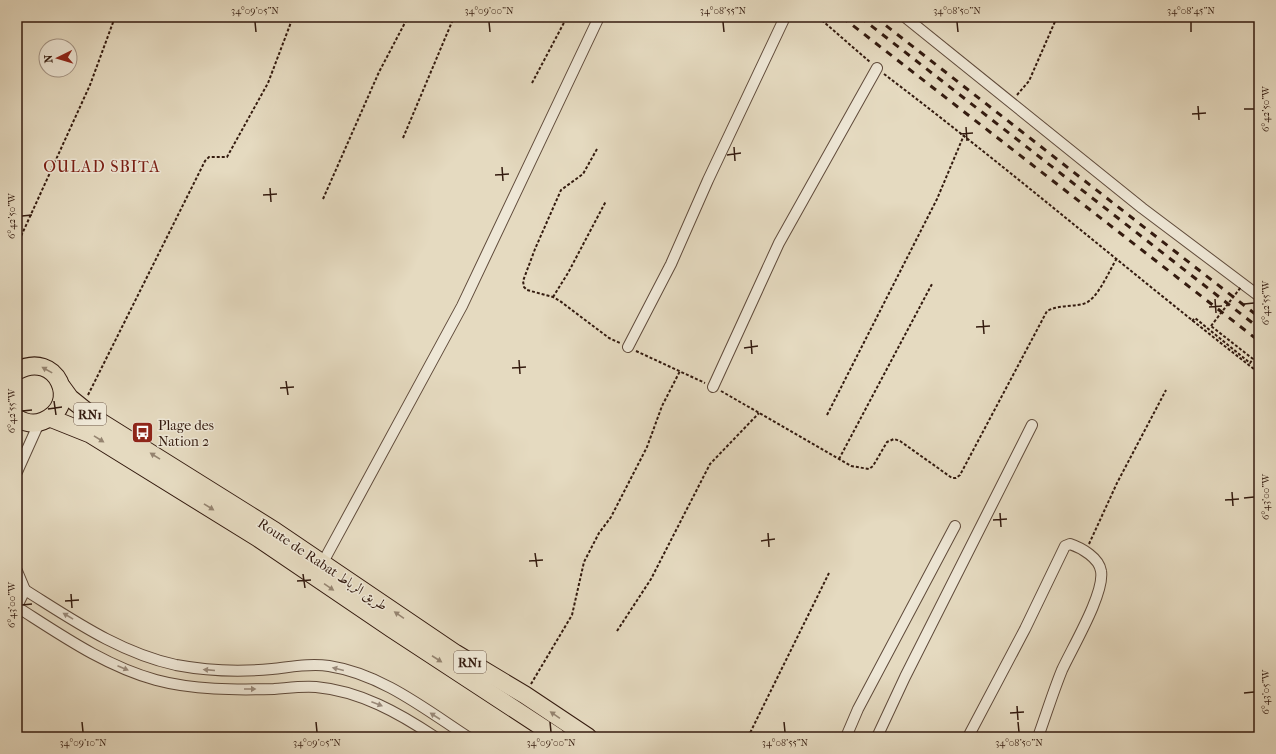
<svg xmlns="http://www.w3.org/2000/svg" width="1276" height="754" font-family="'IM FELL French Canon',Amiri,serif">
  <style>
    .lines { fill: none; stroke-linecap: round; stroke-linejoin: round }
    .street-casing { stroke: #604b3b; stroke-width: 12 }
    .highway-casing { stroke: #341b0f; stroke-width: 19 }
    .path { stroke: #341b0f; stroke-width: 2; stroke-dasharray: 3 2; stroke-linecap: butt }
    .street { stroke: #eee7d6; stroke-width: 10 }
    .highway { stroke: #e5dac0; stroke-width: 17 }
    .rail { stroke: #341b0f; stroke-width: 3; stroke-dasharray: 7 7; stroke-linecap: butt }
    .path-bridge { stroke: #341b0f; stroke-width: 2; stroke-dasharray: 3 2; stroke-linecap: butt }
    .oneway { fill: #958470 }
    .oneway2 { fill: #9a8b7c }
    .ticks { fill: none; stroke: #341b0f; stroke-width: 1.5 }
    .labels { text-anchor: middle; stroke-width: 3; stroke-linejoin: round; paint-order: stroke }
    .shield { fill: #eee7d6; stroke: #6c584b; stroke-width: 1 }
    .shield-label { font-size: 13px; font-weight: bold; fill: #341b0f }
    .poi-label { font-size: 14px; fill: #341b0f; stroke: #eee7d6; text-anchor: start }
    .street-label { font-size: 14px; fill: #341b0f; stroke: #eee7d6 }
    .quarter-label { font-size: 16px; letter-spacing: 1px; fill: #7a1f14; stroke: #eee7d6 }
    .neatline { fill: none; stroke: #341b0f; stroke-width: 1.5 }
    .ticks-label { font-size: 10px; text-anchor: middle; fill: #341b0f }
  </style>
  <rect width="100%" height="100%" fill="#e5dac0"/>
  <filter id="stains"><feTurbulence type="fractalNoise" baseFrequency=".005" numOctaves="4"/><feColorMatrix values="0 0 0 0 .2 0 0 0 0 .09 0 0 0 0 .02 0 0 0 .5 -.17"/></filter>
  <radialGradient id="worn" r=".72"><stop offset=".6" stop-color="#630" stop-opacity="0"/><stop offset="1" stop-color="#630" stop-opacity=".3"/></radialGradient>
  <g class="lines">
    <defs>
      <g id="street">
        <polyline points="905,17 1142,208 1259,296"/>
        <polyline points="628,347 671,264 708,180 785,17"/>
        <polyline points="713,387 779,243 877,68"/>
        <polyline points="17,472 39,423"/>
        <polyline points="322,564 462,306 599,17"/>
        <polyline points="17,571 25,590 17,606"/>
        <path d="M25 590C73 620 120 653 176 665 208 671 240 672 272 669 291 667 310 663 329 666 381 674 425 709 468 737"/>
        <path d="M17 607C61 635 105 666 156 680 193 690 235 690 274 689 288 688 301 686 316 687 360 691 399 713 435 737"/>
        <polyline points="846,737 858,709 955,526"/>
        <polyline points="877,737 905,677 1032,425"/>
        <path d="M968 737 1025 629 1065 546 1070 544C1082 548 1099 558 1101 571 1105 593 1072 648 1062 670 1053 692 1046 715 1038 737"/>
      </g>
      <g id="highway">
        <path d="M17 371C56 349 82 405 43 421 34 425 25 423 17 418"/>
        <polyline points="62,387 70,398 96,419 275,531 455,653 525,695 588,737"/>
        <polyline points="50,418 90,434 258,538 392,629 557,737"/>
      </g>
    </defs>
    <use href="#street" class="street-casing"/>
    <use href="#highway" class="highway-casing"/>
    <g class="path">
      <polyline points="818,17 870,62"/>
      <path d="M884 74C1012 171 1133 275 1259 373"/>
      <polyline points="532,83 567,17"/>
      <polyline points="1017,95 1029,81 1057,17"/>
      <polyline points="403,138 454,17"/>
      <polyline points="597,149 583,174 561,190 535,249 523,281 524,287 527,290 553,297 560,301 609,338 620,343"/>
      <polyline points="323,199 379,72 408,17"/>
      <polyline points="17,245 90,85 115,17"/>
      <polyline points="553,297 568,273 606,201"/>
      <polyline points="1192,321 1195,318 1250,363 1253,359 1211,326"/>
      <polyline points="636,351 705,383"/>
      <path d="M721 391 851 466 869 469 873 466 887 442 894 439 900 441 952 478H956L960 475 1047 311C1059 305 1070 307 1083 304 1097 301 1109 271 1117 258"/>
      <polyline points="88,395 205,161 209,157 227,157 268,83 293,17"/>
      <polyline points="827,415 937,199 964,135"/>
      <polyline points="839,459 932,284"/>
      <polyline points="1089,544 1117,483 1166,390"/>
      <polyline points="617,631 651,579 710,464 759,413"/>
      <polyline points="531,684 572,615 584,562 599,533 611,517 647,447 662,406 680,371"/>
      <polyline points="748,737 829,573"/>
    </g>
    <use href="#street" class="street"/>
    <use href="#highway" class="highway"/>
    <g class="rail">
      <polyline points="842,17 1259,341"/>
      <polyline points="860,17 1259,328"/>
      <polyline points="875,17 1259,317"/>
    </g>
    <polyline class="path-bridge" points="1211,326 1241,287"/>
  </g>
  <defs><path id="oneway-solid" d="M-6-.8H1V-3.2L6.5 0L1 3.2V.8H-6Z"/></defs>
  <g class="oneway">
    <use href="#oneway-solid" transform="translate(47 370) rotate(-151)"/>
    <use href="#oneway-solid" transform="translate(99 439) rotate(32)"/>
    <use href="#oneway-solid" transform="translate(155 456) rotate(-148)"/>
    <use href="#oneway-solid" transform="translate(209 507) rotate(32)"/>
    <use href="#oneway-solid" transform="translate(329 587) rotate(34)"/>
    <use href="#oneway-solid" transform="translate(399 615) rotate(-146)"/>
    <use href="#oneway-solid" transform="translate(437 659) rotate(33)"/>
    <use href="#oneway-solid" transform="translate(555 715) rotate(-146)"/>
  </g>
  <g class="oneway2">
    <use href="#oneway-solid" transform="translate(68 616) rotate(-149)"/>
    <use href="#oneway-solid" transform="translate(123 668) rotate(23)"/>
    <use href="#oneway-solid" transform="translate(338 669) rotate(-166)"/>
    <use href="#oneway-solid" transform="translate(209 670) rotate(-175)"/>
    <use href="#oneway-solid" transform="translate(250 689)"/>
    <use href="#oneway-solid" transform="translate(377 704) rotate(21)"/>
    <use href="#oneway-solid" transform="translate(435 716) rotate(-147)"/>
  </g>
  <path class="ticks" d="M255 22 256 32M489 22 490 32M723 22 724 32M957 22 958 32M1191 22V32M1198 106 1199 120M1244 109H1254M1192 114 1206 113M966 127 967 141M960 134 973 133M734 147 735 161M727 155 741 153M502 167 503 181M495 175 509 174M270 188 271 202M263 195 277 194M22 216 32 215M1215 299 1216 313M1244 304 1254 303M1209 307 1222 306M983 320 984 334M976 327 990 326M751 340 752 354M744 348 758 346M519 360 520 374M512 368 526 367M286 381 288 395M280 388 294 387M54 401 56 415M48 409 62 407M22 411 32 410M1232 492 1233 506M1244 498 1254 497M1225 500 1239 499M1000 513 1001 527M993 520 1007 519M768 533 769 547M761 541 775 539M535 553 537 567M529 561 543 560M303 574 305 588M297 581 311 580M71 594 72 608M65 601 79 600M22 605 32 604M1244 693 1254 692M1017 706 1018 720M1010 713 1024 712M82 722 83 732M316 722 317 732M550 722 551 732M784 722 785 732M1018 722 1019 732"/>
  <defs>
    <symbol id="bus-square" viewBox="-11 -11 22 22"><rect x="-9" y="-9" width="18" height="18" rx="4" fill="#8f2418" stroke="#eee7d6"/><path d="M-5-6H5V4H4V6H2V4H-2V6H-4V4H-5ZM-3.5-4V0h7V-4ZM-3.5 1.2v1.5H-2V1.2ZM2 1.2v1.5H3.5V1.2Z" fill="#fff"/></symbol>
  </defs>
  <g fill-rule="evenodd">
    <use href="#bus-square" x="130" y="420" width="25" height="25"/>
  </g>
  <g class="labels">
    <g class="shield">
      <rect x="74" y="403" width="32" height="22" rx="3"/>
      <rect x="454" y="651" width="32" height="22" rx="3"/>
    </g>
    <g class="shield-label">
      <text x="90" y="419">RN1</text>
      <text x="470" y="667">RN1</text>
    </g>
    <g class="poi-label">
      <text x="158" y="430">Plage des<tspan x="158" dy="16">Nation 2</tspan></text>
    </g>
    <g class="street-label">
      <text transform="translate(323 564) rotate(34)" y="5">Route de Rabat طريق الرباط</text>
    </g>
    <g class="quarter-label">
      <text x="102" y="172">OULAD SBITA</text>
    </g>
  </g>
  <rect width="1276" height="754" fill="none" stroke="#e5dac0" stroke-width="44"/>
  <g transform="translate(58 58) rotate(265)"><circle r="19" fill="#eee7d6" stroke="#a49586"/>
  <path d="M0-3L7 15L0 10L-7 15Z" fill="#8f2418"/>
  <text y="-6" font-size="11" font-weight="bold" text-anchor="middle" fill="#341b0f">N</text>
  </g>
  <rect x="22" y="22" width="1232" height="710" class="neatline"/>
  <g class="ticks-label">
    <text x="255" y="14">34°09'05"N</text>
    <text x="489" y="14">34°09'00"N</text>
    <text x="723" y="14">34°08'55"N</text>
    <text x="957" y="14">34°08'50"N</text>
    <text x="1191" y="14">34°08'45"N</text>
    <text transform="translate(1265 109) rotate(-90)" y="4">6°42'50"W</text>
    <text transform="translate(11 216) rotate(-90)" y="4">6°42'50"W</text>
    <text transform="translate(1265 303) rotate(-90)" y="4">6°42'55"W</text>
    <text transform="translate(11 411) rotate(-90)" y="4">6°42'55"W</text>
    <text transform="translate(1265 497) rotate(-90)" y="4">6°43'00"W</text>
    <text transform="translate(11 605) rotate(-90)" y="4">6°43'00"W</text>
    <text transform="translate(1265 692) rotate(-90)" y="4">6°43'05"W</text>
    <text x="83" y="746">34°09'10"N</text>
    <text x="317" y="746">34°09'05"N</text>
    <text x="551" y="746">34°09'00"N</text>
    <text x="785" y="746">34°08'55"N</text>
    <text x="1019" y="746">34°08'50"N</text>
  </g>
  <rect width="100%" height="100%" filter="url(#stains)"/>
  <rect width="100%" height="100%" fill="url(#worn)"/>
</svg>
